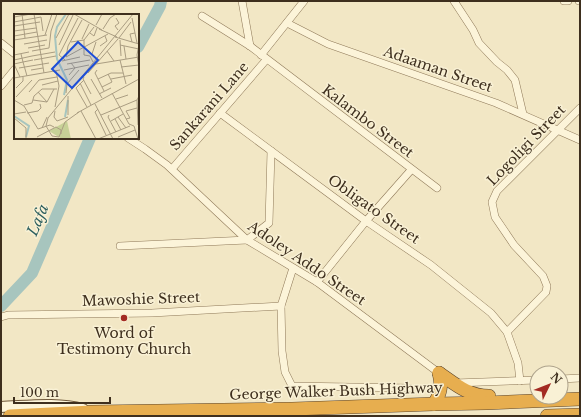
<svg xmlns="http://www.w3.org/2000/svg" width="581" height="417" font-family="'Libre Baskerville',serif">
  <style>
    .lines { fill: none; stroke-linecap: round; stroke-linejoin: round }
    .river { stroke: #a7c5be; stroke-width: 12 }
    .street-casing { stroke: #8f7959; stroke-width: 8 }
    .secondary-casing { stroke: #715a3c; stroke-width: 12 }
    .highway-casing { stroke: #5c462d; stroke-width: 14 }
    .street { stroke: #fcf4d9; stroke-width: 7 }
    .secondary { stroke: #fcf4d9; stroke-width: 10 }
    .highway { stroke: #e7ae4f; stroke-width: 13 }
    .poi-dot { fill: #a32b23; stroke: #f9f1d5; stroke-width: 1.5 }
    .labels { text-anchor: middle; stroke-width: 3; stroke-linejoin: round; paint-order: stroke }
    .street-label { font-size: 14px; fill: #3e2f1e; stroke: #f9f1d5 }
    .poi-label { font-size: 14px; fill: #3e2f1e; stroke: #f9f1d5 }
    .water-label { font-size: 15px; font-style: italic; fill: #2c5f5f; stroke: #f9f1d5 }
    .inset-river { fill: none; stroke: #a7c5be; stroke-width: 2 }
    .inset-road { fill: none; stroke: #aa9d82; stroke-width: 1 }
    .view { fill: #1d4ed8; fill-opacity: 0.15; stroke: #1d4ed8; stroke-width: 2 }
    .inset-edge { fill: none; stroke: #3e2f1e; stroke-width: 2 }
  </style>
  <rect width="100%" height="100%" fill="#f2e7c5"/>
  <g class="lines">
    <g class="river">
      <polyline points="138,47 160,6 161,1"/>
      <polyline points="1,306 32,273 90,138"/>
    </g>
    <defs>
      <g id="street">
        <polyline points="242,1 250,46"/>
        <polyline points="454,1 473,30 479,43 497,62 507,70 515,80 523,114"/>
        <polyline points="564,1 568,1"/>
        <polyline points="579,1 580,1"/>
        <polyline points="202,16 250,46 437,188"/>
        <polyline points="287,23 328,44 496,103 580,140"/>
        <polyline points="1,43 15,54"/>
        <polyline points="261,55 304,1"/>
        <polyline points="1,86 15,69"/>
        <polyline points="220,113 366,221 431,265 491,313 507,332"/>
        <polyline points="128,138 145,149 167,165 247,240 317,282 439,373"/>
        <polyline points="172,169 266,60"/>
        <polyline points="120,246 247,240 269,223 271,151"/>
        <polyline points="293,268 281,306 282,351 285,372 292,386 409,388"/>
        <polyline points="317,282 366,221 411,170"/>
        <polyline points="1,317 8,315 152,313 281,306"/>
        <polyline points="561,379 580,378"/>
        <polyline points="520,381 518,363 507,332 546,292 547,286 543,276 514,245 495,217 492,202 497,191 580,108"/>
        <polyline points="455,383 537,380"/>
      </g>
      <path id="secondary" d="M1 407C28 406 57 402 83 409"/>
      <g id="highway">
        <path d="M439 373C455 384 468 396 489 396"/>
        <path d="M434 404C441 393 442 385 439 373"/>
        <polyline points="10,416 92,412 292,409 434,404 486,403 580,399"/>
        <polyline points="547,416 580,415"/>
      </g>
    </defs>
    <use href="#street" class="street-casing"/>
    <use href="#secondary" class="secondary-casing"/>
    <use href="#highway" class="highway-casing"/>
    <use href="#street" class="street"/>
    <use href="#secondary" class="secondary"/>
    <use href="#highway" class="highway"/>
  </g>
  <circle class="poi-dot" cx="124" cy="318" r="4"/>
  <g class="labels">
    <g class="street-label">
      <text transform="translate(438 69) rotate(19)" y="5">Adaaman Street</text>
      <text transform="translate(209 106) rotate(-49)" y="5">Sankarani Lane</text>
      <text transform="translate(368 121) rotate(37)" y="5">Kalambo Street</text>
      <text transform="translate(526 145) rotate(-46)" y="5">Logoligi Street</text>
      <text transform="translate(374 209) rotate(35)" y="5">Obligato Street</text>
      <text transform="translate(307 263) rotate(34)" y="5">Adoley Addo Street</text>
      <text transform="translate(141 299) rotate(-2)" y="5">Mawoshie Street</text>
      <text transform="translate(336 391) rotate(-2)" y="5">George Walker Bush Highway</text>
    </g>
    <g class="poi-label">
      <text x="124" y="338">Word of<tspan x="124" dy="16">Testimony Church</tspan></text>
    </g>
    <g class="water-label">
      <text transform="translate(38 220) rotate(-67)" y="5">Lafa</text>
    </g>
  </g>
  <g transform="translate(14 14)">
    <rect width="125" height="125" fill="#f2e7c5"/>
    <path d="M53 107 57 125H48L35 117Z" fill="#c7d197"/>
    <path class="inset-river" d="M50 81 53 66 43 45 41 22 43 13 52 0M0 102 15 112 12 123M51 103 54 86"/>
    <path class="inset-road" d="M8 0 11 24M20 0 30 59M60 0 88 16M0 3 17 0M102 4 105 9 101 12 104 16M118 4 123 29M0 8 27 3 29 17M82 11 88 0M0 12 26 8M85 15 103 23M89 15 96 4 102 0M0 17 22 14M76 19 80 22 83 14M31 21 38 0M0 22 23 18M101 23 125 30M42 24 55 0M105 24 117 8M68 25 75 10M0 26 33 21M70 26V41L76 42 79 48M70 26 80 13M106 26 107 42M57 28 70 26M118 28 116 20 121 19M10 30 33 26M125 30 123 41 125 53M45 31 59 1M106 31 125 35M86 32 93 27 91 22M110 32 112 45M14 34 31 31M18 37 35 34 37 17 43 0M93 37 100 47M78 40 82 28M0 41 15 38M18 42 41 38M52 43 94 20M52 43 54 32 68 6M0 46 18 42M20 46 42 42M51 46 45 41 64 4M106 46 112 70M48 47 66 43M0 50 9 48 7 40M0 50 6 63M53 50 76 46M82 50 125 43M107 53 125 51M5 54 35 49M17 56 29 54M50 56 75 51M83 56 81 59 90 77M74 59 104 25M55 61 61 54 57 49M13 62 9 48 19 46M70 63 69 65 77 80M0 64 46 56M77 65 88 84M84 65 97 59H109M97 65 118 61M70 66 62 74 73 93M66 69 77 91M28 71 44 67M88 73 98 68 94 60M2 74 9 67V63M15 78 25 66 43 63M24 78 33 88M52 79 53 70 65 56M98 79 115 110 120 112 124 125M85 80 97 74M54 82V101M2 83 18 66M102 85 114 81M0 86 10 92 24 115M19 86 33 88M33 88 40 75M81 90 99 125M10 91 18 89 20 82 28 75H43M41 93 45 72 42 57M84 95 81 98 92 121M41 97 40 103 43 107 54 103M67 97 82 125M65 98 51 108 45 123 38 122 32 112 34 104 119 0M13 99 24 97 27 94 26 90M63 99 125 65M0 100 12 98M87 101 123 86M95 101 94 103 102 118M104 103 112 114M0 104 12 114V125M101 105 107 116M112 105 116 104 112 97 123 94M97 107 109 100M124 111 123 86 125 82M28 114 33 103M24 115 36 111 40 113M23 123 42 113 47 116V120M104 123 121 116M84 125 116 112"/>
    <path class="view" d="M64 28 84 46 58 74 38 55Z"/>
    <rect width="125" height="125" class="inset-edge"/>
  </g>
  <rect width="581" height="417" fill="none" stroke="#3e2f1e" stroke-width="4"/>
  <g transform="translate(549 385) rotate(47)"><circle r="19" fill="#f9f1d5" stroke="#aea38c"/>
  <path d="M0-3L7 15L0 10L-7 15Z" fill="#a32b23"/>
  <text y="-6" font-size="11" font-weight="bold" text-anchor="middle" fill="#3e2f1e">N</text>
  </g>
  <path d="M14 397v6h96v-6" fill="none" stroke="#3e2f1e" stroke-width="2"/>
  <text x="20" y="397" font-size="12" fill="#3e2f1e" stroke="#f9f1d5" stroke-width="3" paint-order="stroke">100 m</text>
</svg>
